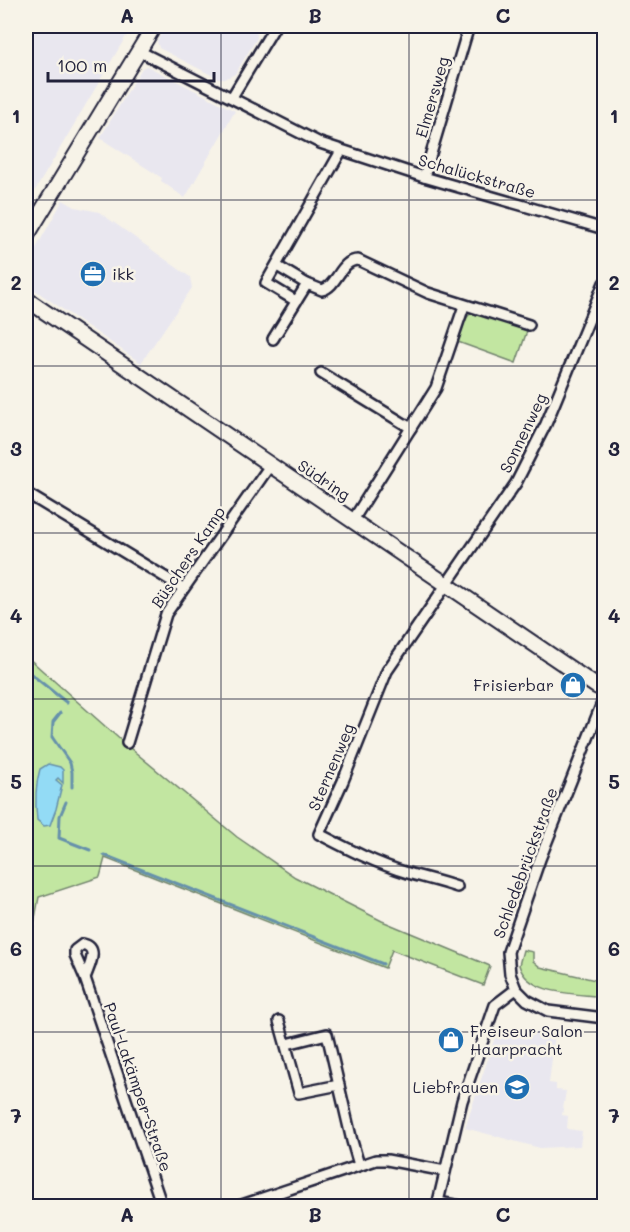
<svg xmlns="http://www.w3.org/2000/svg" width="630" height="1232" font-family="Mali,sans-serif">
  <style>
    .built { fill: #e9e7ef }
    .green { fill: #c2e6a1; stroke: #72846e; stroke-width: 1.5 }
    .water { fill: #93dbf5; stroke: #6691ab; stroke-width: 1.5 }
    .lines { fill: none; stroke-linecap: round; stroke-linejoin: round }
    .stream { stroke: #6691ab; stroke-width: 3 }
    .street-casing { stroke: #22223b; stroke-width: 14 }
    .secondary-casing { stroke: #22223b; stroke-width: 18 }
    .street { stroke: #f7f3e8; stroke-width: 9 }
    .secondary { stroke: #f7f3e8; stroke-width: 14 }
    .grid { fill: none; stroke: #22223b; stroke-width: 1.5; stroke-opacity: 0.55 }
    .labels { text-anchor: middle; stroke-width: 5; stroke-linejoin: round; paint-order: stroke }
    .street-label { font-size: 16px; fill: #22223b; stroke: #f7f3e8 }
    .poi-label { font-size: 16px; fill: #22223b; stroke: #f7f3e8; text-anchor: start }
    .neatline { fill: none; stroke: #22223b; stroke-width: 2 }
    .grid-label { font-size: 20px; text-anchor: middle; font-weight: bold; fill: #22223b }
  </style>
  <rect width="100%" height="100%" fill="#f7f3e8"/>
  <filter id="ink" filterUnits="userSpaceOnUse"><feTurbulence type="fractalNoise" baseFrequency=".0167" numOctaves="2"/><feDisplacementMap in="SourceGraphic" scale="12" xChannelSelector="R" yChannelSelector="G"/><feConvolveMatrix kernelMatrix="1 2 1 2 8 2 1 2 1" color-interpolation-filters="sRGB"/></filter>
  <g filter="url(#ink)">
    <g class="built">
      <polygon points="26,26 132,26 26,206"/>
      <polygon points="166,26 259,26 256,30 257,38 235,74 225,79 219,79 159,48 157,41"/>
      <polygon points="147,66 235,111 185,198 161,181 162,178 100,138 142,68"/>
      <polygon points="63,200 75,207 99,212 190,277 192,288 141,363 26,284 26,266"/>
      <polygon points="498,1028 555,1034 549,1083 556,1084 556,1090 566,1091 562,1115 568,1116 567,1129 582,1131 580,1146 540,1148 465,1128"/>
    </g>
    <g class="green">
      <path d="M475 311 528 328 516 363 458 342C462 332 464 314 475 311Z"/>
      <polygon points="26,656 124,743 237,837 295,877 382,921 490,966 483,985 392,950 385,968 105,858 100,877 39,897 29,950 26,950"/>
      <path d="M523 950 533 952V961L540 967 604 982V997C577 993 528 996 519 965Z"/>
    </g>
    <path class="water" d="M48 764 60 767 63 770V783L58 778 56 780 62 785 56 809 50 825 44 826 37 820C35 802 35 786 40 769Z"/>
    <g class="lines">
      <g class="stream">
        <polyline points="26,670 67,703"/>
        <polyline points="60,713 53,722 52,737 70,763 72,772 72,787"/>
        <polyline points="66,802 60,816 59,838 90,850"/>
        <polyline points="104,855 383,964"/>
      </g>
      <defs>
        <g id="street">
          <polyline points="139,51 320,143 424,177 604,229"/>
          <polyline points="232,97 275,26"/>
          <polyline points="424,177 469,26"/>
          <path d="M277 266 307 284 322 290C338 286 340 260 358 260L428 293 529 325"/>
          <polyline points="296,301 266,283 341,151"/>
          <polyline points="273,339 307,284"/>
          <polyline points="321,373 411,428"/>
          <polyline points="26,493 183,588"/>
          <polyline points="353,520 436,388 464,306"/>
          <polyline points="604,698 540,859 508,952 510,974 516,989 527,1000 548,1011 604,1018"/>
          <polyline points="127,743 166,614 271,464"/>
          <path d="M457 887C440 881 425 878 408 873 377 864 348 849 319 834L343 781 387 671 516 483 546 424 604 283"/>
          <path d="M85 978C89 966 100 948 83 944L75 950V955L85 978 162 1206"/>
          <polyline points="279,1021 299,1093 339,1085"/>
          <polyline points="287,1044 327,1034 352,1141 359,1165"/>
          <polyline points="438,1202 460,1206"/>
          <polyline points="239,1206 376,1160 387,1160 445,1171"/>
          <polyline points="437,1206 462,1101 495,1005 516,989"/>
        </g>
        <g id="secondary">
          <polyline points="26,237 154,26"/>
          <polyline points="26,299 596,686 604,690"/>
        </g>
      </defs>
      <use href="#street" class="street-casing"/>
      <use href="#secondary" class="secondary-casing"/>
      <use href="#street" class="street"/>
      <use href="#secondary" class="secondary"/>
    </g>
  </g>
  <path class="grid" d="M221 26V1206M409 26V1206M26 200H604M26 366H604M26 533H604M26 699H604M26 866H604M26 1032H604"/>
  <defs>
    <symbol id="office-disc" viewBox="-11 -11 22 22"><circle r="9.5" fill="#1f6fb2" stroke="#f7f3e8"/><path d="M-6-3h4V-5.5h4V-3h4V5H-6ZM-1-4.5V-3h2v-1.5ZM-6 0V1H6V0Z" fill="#fff"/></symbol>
    <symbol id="shop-disc" viewBox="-11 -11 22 22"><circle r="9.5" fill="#1f6fb2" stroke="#f7f3e8"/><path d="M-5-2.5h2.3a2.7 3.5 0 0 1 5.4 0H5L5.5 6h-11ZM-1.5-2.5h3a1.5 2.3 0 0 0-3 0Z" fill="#fff"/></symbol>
    <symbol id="school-disc" viewBox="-11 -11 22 22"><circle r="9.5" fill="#1f6fb2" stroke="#f7f3e8"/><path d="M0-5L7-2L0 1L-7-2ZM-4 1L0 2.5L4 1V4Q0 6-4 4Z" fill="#fff"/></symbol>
  </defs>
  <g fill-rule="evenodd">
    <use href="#office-disc" x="78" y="259" width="30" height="30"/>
    <use href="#shop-disc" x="558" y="670" width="30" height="30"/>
    <use href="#shop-disc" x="436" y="1025" width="30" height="30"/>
    <use href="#school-disc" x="502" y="1072" width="30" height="30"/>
  </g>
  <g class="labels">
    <g class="street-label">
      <text transform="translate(432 97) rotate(-74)" y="6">Elmersweg</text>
      <text transform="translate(477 176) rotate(16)" y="6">Schalückstraße</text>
      <text transform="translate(523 433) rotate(-64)" y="6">Sonnenweg</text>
      <text transform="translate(324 480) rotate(34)" y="6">Südring</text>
      <text transform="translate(188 557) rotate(-56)" y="6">Büschers Kamp</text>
      <text transform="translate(331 767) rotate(-67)" y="6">Sternenweg</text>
      <text transform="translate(525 863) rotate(-70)" y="6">Schledebrückstraße</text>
      <text transform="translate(138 1087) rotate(71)" y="6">Paul-Lakämper-Straße</text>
    </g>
    <g class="poi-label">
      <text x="112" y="280">ikk</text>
      <text x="554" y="691" text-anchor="end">Frisierbar</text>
      <text x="470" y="1037">Freiseur Salon<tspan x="470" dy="18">Haarpracht</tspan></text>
      <text x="498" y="1093" text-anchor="end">Liebfrauen</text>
    </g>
  </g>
  <rect width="630" height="1232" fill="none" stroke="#f7f3e8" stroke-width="66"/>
  <path d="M48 72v9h166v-9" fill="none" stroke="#22223b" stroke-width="3"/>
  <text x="57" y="72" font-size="18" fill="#22223b" stroke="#f7f3e8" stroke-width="4.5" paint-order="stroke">100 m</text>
  <rect x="33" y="33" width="564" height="1166" class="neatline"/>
  <g class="grid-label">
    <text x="127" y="23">A</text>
    <text x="315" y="23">B</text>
    <text x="503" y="23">C</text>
    <text x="16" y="123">1</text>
    <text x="614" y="123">1</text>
    <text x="16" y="290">2</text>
    <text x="614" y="290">2</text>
    <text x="16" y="456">3</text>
    <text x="614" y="456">3</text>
    <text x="16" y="623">4</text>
    <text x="614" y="623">4</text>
    <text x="16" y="789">5</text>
    <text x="614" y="789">5</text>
    <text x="16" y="956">6</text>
    <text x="614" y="956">6</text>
    <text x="16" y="1123">7</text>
    <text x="614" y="1123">7</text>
    <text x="127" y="1222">A</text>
    <text x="315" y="1222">B</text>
    <text x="503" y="1222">C</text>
  </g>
</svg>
